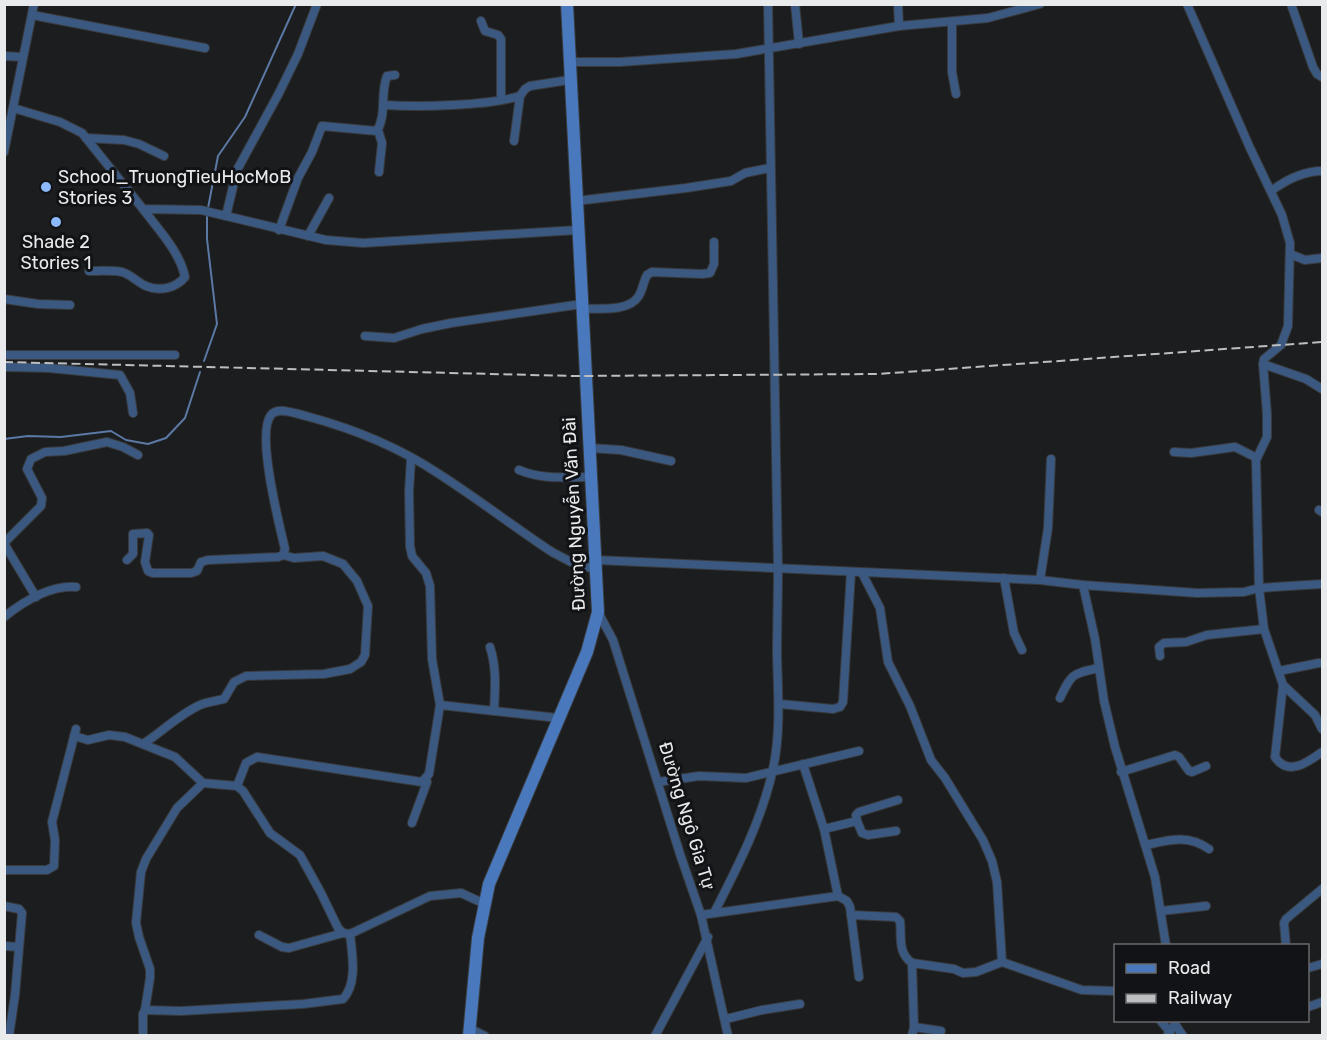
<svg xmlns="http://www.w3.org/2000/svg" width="1327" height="1040" font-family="Rubik,sans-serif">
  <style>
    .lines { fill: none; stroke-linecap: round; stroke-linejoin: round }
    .stream { stroke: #5b79a4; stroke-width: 2 }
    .street-casing { stroke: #383a3c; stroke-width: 10 }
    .secondary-casing { stroke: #383a3c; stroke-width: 14 }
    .street { stroke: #3b5881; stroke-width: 8 }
    .secondary { stroke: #4a78bc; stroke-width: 12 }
    .rail { stroke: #bcbec0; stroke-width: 2; stroke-dasharray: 9 4.5; stroke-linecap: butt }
    .poi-dot { fill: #8bb9fc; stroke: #121316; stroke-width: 2 }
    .labels { text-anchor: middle; stroke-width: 6; stroke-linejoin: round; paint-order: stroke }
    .poi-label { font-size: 18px; fill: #e9eaec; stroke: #121316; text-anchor: start }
    .street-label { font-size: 18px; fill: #e9eaec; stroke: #121316 }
  </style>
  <rect width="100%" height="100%" fill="#1b1d1f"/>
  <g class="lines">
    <g class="stream">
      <polyline points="208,208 218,156 245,117 296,4"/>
      <polyline points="204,361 217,324 207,239 207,214"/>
      <polyline points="4,439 28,436 61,437 111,431 126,440 148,444 166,438 185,418 200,372"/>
    </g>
    <defs>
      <g id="street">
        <polyline points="795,4 799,44"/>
        <polyline points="898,4 899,26"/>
        <polyline points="1187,4 1250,148 1282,215 1290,243 1288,326 1281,345 1264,359 1263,364 1267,414 1267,437 1256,460 1259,588 1264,629 1283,685 1315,715 1322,729"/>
        <polyline points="1291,4 1313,67 1317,74 1322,77"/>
        <polyline points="32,15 205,48"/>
        <polyline points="481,21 485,31 498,35 501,39 501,100"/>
        <polyline points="952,22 952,72 956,94"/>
        <polyline points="4,56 22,57"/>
        <polyline points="569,62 620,62 736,54 899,26 988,18 1040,4"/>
        <path d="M384 105C420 107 486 106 520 96L525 89 530 86 569 80"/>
        <polyline points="13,108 60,122 82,133 143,209 201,210 326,240 363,243 578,230"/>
        <polyline points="378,130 382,143 379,172"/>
        <polyline points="86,138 124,140 139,144 164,156"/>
        <polyline points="514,141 520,96"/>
        <polyline points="4,152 34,4"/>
        <path d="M1271 191C1286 180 1303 171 1322 171"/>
        <polyline points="576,201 686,188 731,181 745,173 770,168"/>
        <polyline points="226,216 237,170 279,93 298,54 317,4"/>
        <path d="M279 230 298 178 312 152 322 126 377 131C387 114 380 93 387 76L395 75"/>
        <polyline points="308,236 329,198"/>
        <polyline points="1290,254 1305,260 1322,258"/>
        <path d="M89 271C99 271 112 270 122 272 132 275 138 283 146 286 160 292 176 288 185 277 180 252 158 229 143 209"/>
        <polyline points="4,299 38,304 70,305"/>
        <path d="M582 309C599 308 628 312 638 297 643 290 643 282 647 275L652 272 702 274 710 273 714 264V242"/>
        <polyline points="365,336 394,338 422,329 451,323 582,304"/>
        <polyline points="4,355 175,355"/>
        <polyline points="1263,364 1306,379 1322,389"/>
        <polyline points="4,367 49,368 120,375 130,393 133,413"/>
        <polyline points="589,448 621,450 671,461"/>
        <polyline points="1174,452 1191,453 1235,447 1257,458"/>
        <polyline points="411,459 409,492 410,546 412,556 426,573 430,586 432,659 440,705"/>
        <path d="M519 470C543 480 565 477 590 477"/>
        <polyline points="1319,510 1322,512"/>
        <path d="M127 560 133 554V534L147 533 149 535 145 562 148 571 153 573H191L197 571 201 562 208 560 278 557 283 555 285 549C279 524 256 433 271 415 278 406 297 414 306 416 351 428 400 448 439 474 478 499 514 527 552 552L571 562 597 570"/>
        <polyline points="596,560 1040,580 1083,585 1095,639 1104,701 1115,747 1155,877 1166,946"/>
        <polyline points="862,573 880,608 888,662 910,706 931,760 945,778 983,840 992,861 997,882 1002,962"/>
        <polyline points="1004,578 1014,633 1022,650"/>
        <polyline points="1040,580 1048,528 1051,459"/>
        <polyline points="1083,585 1197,593 1244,592 1259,588 1322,584"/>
        <polyline points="36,597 5,545 6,541 41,506 42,498 27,469 31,459 45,452 64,451 107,442 123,447 138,455"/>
        <polyline points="598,612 613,640 680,854 701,915 728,1036"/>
        <path d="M4 617C23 602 51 585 76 587"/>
        <path d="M490 647C497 669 495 689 494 711"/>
        <polyline points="1160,656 1159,647 1164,643 1186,642 1207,635 1264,629"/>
        <polyline points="1279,671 1319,663"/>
        <path d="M1283 685 1275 757C1288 777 1308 762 1322 752"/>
        <path d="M1060 698C1072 673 1072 674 1099 668"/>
        <polyline points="780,704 833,709 840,707 843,702 851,572"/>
        <polyline points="74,736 88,740 109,735 125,737 175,757 203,783 237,786 243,791 270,833 300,855 321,893 338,928 343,933 350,934 430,896 461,893 485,904"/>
        <path d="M143 744C162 732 178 715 200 705 207 702 216 701 224 699L234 682 246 676 324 674 350 669 361 662 365 655 368 606 357 581 343 564 323 556 294 558 283 555"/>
        <polyline points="803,764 824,829 838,896 847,901 850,907 859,977"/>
        <polyline points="1121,772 1175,755 1179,757 1189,771 1192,772 1206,766"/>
        <polyline points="658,782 699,776 746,778 859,751"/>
        <polyline points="237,786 246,763 257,757 422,782 429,774 440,705 558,718"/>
        <polyline points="857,821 862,833 868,835 896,831"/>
        <polyline points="412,823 427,782 426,779"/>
        <polyline points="824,829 857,821 856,815 859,812 898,800"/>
        <path d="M1146 845C1169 840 1188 834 1209 849"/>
        <polyline points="4,870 47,870 54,866 55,840 52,822 76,729"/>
        <polyline points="4,906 19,909 22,913 15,995 9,1036"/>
        <polyline points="1161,911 1206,906"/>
        <path d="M714 913C737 868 762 820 773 769 781 731 778 694 777 655 777 626 778 597 778 568L768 4"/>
        <polyline points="701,915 838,896"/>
        <path d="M851 915 896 917 900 921C902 937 897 952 912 963"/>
        <polyline points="259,935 282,947 289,948 343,933"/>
        <polyline points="4,946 19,947"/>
        <polyline points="1286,946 1284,923 1286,919 1322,889"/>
        <polyline points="1308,968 1322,964"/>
        <polyline points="1308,1007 1322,1002"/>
        <polyline points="145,1010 150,978 150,969 139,937 136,923 141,872 146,859 177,808 203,783"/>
        <polyline points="726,1019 762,1010 800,1004"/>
        <polyline points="1160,1020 1170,1032"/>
        <polyline points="1175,1024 1183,1036"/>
        <polyline points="914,1027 941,1031"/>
        <polyline points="469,1028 485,1036"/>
        <path d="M143 1036V1014L145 1010 181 1011 303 1004 343 999C358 983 352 954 350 934"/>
        <polyline points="655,1036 708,937"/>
        <polyline points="912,1036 914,1027 912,963 954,969 963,973 976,972 1002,962 1082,990 1116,991"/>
        <polyline points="1167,1036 1175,1024 1175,1020"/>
      </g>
      <polyline id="secondary" points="469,1036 478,938 489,884 587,652 598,612 567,4"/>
    </defs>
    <use href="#street" class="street-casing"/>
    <use href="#secondary" class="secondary-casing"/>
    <use href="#street" class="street"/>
    <use href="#secondary" class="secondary"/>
    <polyline class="rail" points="4,362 575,376 878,374 1322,342"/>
  </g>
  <g class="poi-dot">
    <circle cx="46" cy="187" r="6"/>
    <circle cx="56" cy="222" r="6"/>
  </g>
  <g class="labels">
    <g class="poi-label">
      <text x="58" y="183">School_TruongTieuHocMoB<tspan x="58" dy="21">Stories 3</tspan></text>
      <text x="56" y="248" text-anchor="middle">Shade 2<tspan x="56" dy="21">Stories 1</tspan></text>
    </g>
    <g class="street-label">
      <text transform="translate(574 514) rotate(-93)" y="6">Đường Nguyễn Văn Đài</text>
      <text transform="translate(687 816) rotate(73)" y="6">Đường Ngô Gia Tự</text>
    </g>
  </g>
  <rect width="1327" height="1040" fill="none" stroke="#e9eaec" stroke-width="12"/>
  <rect x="1114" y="944" width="195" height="78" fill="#121316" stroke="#68696c" stroke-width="1.5"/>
  <rect x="1126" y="964" width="30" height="9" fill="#4a78bc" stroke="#68696c" stroke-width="1.5"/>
  <text x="1168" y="974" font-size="18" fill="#e9eaec">Road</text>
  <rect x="1126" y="994" width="30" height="9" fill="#bcbec0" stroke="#68696c" stroke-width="1.5"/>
  <text x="1168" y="1004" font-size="18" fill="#e9eaec">Railway</text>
</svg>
